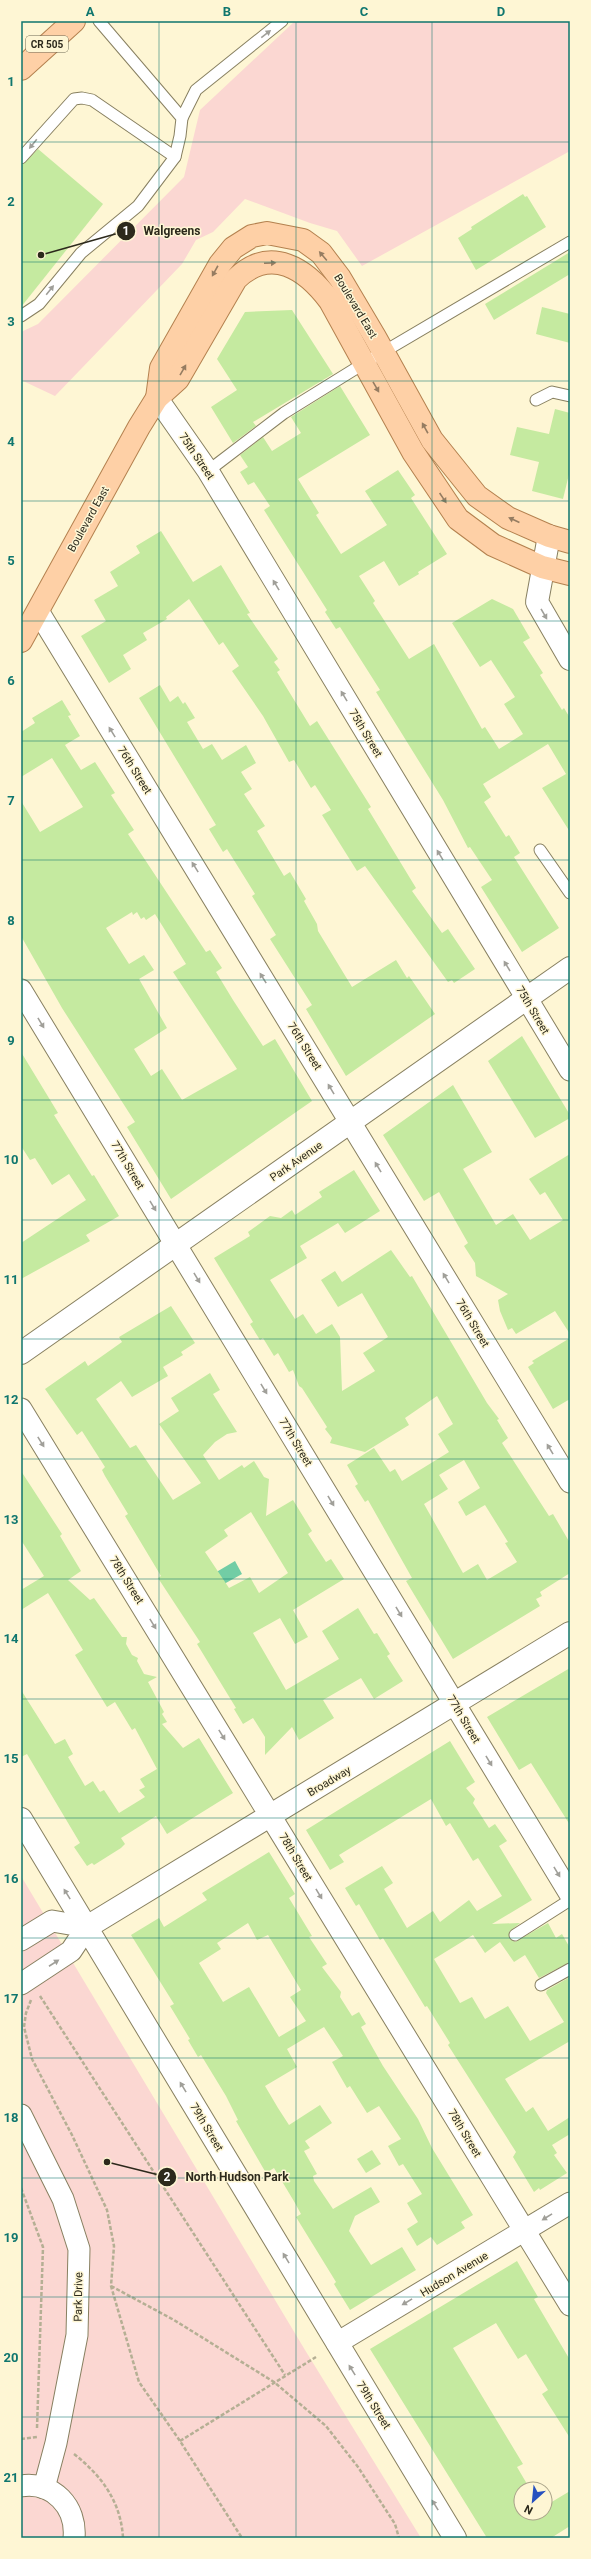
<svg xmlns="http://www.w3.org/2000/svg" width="591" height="2559" font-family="Roboto,sans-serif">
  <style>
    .green { fill: #fbd7d2 }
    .water { fill: #72cda5 }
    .building { fill: #c5eaa0; fill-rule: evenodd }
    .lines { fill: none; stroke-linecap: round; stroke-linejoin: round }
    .service-casing { stroke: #888061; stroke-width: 13 }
    .minor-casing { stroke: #888061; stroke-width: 23 }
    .tertiary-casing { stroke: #888061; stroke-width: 24 }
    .primary-casing { stroke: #b4814f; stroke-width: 24 }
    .path { stroke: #b5af94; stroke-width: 2.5; stroke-dasharray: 4 2; stroke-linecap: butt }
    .service { stroke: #fff; stroke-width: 11 }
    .minor { stroke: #fff; stroke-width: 21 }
    .tertiary { stroke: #fff; stroke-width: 22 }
    .primary { stroke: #fed0a6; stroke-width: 22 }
    .oneway { fill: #a09f99 }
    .oneway2 { fill: #957c61 }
    .grid { fill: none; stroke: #0f766e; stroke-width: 1; stroke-opacity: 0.55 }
    .labels { text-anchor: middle; stroke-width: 3; stroke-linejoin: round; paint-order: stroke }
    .shield { fill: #fef6d4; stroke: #6b6653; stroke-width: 1 }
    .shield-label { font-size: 10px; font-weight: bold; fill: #2c291c }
    .street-label { font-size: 11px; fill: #2c291c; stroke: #fef6d4 }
    .leader { fill: none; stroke: #2c291c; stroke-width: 1.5 }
    .callout-dot { fill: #2c291c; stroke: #fef6d4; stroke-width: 1.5 }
    .mark-label { font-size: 12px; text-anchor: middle; font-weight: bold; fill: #fff }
    .callout-label { font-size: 12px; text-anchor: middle; font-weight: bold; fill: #2c291c; stroke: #fef6d4; stroke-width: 3; stroke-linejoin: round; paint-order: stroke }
    .neatline { fill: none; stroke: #0f766e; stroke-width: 1.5 }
    .grid-label { font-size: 13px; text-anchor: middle; font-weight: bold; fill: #0f766e }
  </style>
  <rect width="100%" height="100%" fill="#fef6d4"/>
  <g class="green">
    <polygon points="295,21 570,21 570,151 362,266 337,231 310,223 245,199 213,232 196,240 182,264 55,396 21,380 21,332 38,324 184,177 200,110"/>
    <polygon points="21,1876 305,2350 421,2538 21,2538"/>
  </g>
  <polygon class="water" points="235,1561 242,1574 215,1589 208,1577"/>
  <g class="building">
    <polygon points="38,149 103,204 21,307 21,166"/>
    <polygon points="523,194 525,197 527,196 546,227 476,270 458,238 472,229 471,227"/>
    <polygon points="570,252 570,274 494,320 485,304"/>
    <polygon points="542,307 570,314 570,343 536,334"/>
    <polygon points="292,310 333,374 253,422 256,426 233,443 211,407 237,390 217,359 245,312"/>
    <polygon points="340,386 370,435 298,479 319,513 316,515 341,554 387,525 365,491 398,470 415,495 411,498 447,554 418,572 419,574 399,586 384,561 359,576 375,601 373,603 409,659 434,644 482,729 485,727 499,749 523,734 504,704 515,697 491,660 480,667 452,623 492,599 513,609 530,638 523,642 543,673 540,675 562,710 564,708 570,718 570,832 542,788 566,774 548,744 483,784 491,797 484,802 506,837 509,835 520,853 514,857 559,928 522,952 481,887 492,880 470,847 468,848 443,800 376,692 380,690 340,627 336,629 325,612 327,610 264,510 270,506 254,482 248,485 240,472 248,467 240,455 263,437 272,451 301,433 291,417"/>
    <polygon points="555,409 570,413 570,470 563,499 532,491 539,462 510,455 517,427 549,434"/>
    <polygon points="161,531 193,582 221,565 250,613 247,614 278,659 274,662 280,670 277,672 310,726 317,721 371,807 368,809 416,888 412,891 442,933 448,929 475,969 454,983 452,980 448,982 365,866 357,871 322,815 331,810 315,785 311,788 294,760 289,762 263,716 232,671 239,666 223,642 219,645 189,599 166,617 167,619 143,633 147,640 123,655 131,669 109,683 81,636 106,621 94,600 118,586 110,572 140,553 136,546"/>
    <polygon points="160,685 170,702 178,696 183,704 185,702 195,718 187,722 203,749 212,744 222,760 246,745 256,763 241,772 252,789 244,794 265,826 257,831 284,876 290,872 306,899 304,901 317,924 318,931 352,987 396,960 407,978 409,976 435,1014 346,1076 306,1009 312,1005 270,939 276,935 252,896 255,894 227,849 223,852 209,829 216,825 139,698"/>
    <path d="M62 700 71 715 68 716 80 736 65 745 81 770 95 762 115 793 111 795 134 830 128 834 206 952 210 950 222 968 216 972 233 1000 263 1046 275 1039 312 1101 171 1199 127 1127 135 1122 62 1008 21 936V801L40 832 83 807 52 758 21 777V732L35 723 32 718ZM132 912 133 915 137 912 141 919 144 917 146 920 155 914 186 964 173 972 237 1069 182 1100 162 1069 151 1076 134 1049 167 1028 139 979 154 970 144 955 129 964 106 928Z"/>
    <polygon points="522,1036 570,1115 570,1118 535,1138 488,1061"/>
    <polygon points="21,1052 58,1113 54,1115 67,1136 92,1176 94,1175 119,1216 86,1235 90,1241 21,1279 21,1243 86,1200 69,1174 52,1185 35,1158 30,1160 21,1146"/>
    <polygon points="453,1085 492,1152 463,1169 496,1225 513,1214 530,1240 563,1220 545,1192 540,1195 529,1179 570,1154 570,1334 555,1311 516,1334 512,1328 508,1330 500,1311 498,1300 508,1294 476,1276 475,1263 464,1246 468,1243 439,1192 424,1201 383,1135"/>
    <path d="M354 1170 380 1211 345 1233 338 1223 300 1246 307 1258 270 1280 295 1319 303 1314 316 1334 332 1324 340 1337 342 1391 375 1371 363 1353 388 1337 362 1293 338 1307 321 1280 335 1271 342 1282 391 1250 410 1277 412 1276 487 1403 499 1419 497 1420 508 1438 502 1443 549 1516 553 1514 570 1543V1573L540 1592 542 1596 536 1599 540 1606 453 1659 406 1581 412 1578 368 1500 365 1502 355 1486 358 1484 347 1465 374 1448 390 1472 395 1469 402 1481 449 1452 438 1434 453 1424 437 1396 405 1418 409 1425 365 1452 330 1443 332 1438 325 1429 327 1427 302 1388 299 1386 293 1370 289 1372 278 1353 274 1356 263 1338 260 1340 250 1324 253 1322 214 1258 250 1236 248 1232 270 1216 281 1218 292 1210 295 1215 322 1197 319 1192ZM464 1460 480 1488 458 1502 466 1516 485 1505 508 1542 505 1543 517 1562 487 1580 478 1564 463 1573 424 1504 448 1489 439 1475Z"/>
    <path d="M171 1306 195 1343 181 1352 183 1355 163 1367 168 1376 132 1397 121 1381 96 1399 130 1448 136 1445 173 1500 201 1483 159 1424 179 1411 171 1398 210 1373 220 1390 213 1394 237 1432 227 1434 215 1442 203 1455 219 1480 242 1465 244 1468 254 1461 264 1477 269 1479 266 1516 293 1500 312 1531 308 1534 326 1562 331 1559 344 1579 293 1610 308 1637 295 1644 280 1618 253 1633 286 1690 339 1659 322 1631 358 1608 374 1634 377 1633 390 1654 387 1656 403 1681 374 1699 361 1678 323 1700 334 1718 299 1740 292 1727 265 1755V1737L253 1718 243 1724 234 1709 236 1708 197 1644 200 1642 158 1578 161 1576 125 1516 128 1514 105 1476 102 1470 105 1467 82 1431 77 1435 45 1389 85 1361 88 1366 122 1342 119 1337ZM251 1512 288 1573 259 1593 250 1577 229 1588 205 1552 228 1536 224 1530Z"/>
    <polygon points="570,1338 570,1399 553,1409 528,1367 534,1363 532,1361"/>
    <polygon points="21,1471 62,1534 60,1536 81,1571 68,1580 90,1600 94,1598 122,1637 127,1637 126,1644 132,1655 138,1658 137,1661 144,1674 157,1677 148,1682 164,1712 162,1714 167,1722 162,1724 183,1748 199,1738 233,1793 167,1834 156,1816 121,1838 125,1844 121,1848 94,1865 92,1863 87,1866 74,1847 80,1843 27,1754 21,1757 21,1690 55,1744 65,1739 73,1754 68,1757 85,1786 93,1781 100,1792 104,1790 119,1813 145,1797 139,1790 145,1787 140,1779 157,1769 135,1728 132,1730 115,1702 107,1707 75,1655 83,1650 48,1593 21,1610 21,1590 44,1576 21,1540"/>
    <polygon points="570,1668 570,1825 531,1763 519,1770 487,1717"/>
    <polygon points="450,1741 475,1782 466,1788 475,1799 473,1803 489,1828 495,1824 507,1841 499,1846 532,1900 492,1924 520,1923 509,1932 509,1938 515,1942 548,1923 556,1938 562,1934 570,1948 570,1962 539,1978 525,1955 514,1962 500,1942 485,1953 473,1935 434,1959 460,2003 472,1997 485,2019 508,2006 530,2041 564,2022 546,1993 547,1990 570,1977 570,2041 505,2079 526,2112 533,2107 548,2131 570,2117 570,2134 552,2145 557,2153 554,2155 567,2173 540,2190 539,2188 534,2192 513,2157 516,2152 448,2045 450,2043 427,2006 425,2007 383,1938 380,1940 359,1904 356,1906 345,1888 382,1866 393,1883 384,1889 407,1928 433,1911 440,1922 469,1900 477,1911 502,1896 478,1858 473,1861 450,1823 446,1826 431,1799 339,1855 344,1862 330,1870 306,1830"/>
    <path d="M269 1852 295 1894 289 1898 312 1936 309 1937 327 1964 322 1967 341 1992 340 1997 352 2016 359 2012 366 2024 361 2027 383 2066 418 2119 432 2148 473 2215 461 2222 465 2228 437 2245 431 2237 417 2246 407 2229 418 2222 407 2203 422 2194 403 2164 399 2166 388 2146 401 2139 379 2106 367 2113 350 2086 347 2088 332 2062 343 2056 324 2027 287 2049 297 2067 265 2086 278 2108 289 2125 320 2105 332 2123 305 2141 310 2148 304 2151 317 2174 313 2176 314 2181 333 2209 371 2187 380 2202 355 2216 349 2231 371 2265 402 2247 416 2270 350 2310 334 2284 336 2282 296 2217 301 2214 295 2203 274 2168 266 2173 236 2121 238 2120 226 2096 201 2055 198 2057 188 2040 190 2039 170 2006 174 2004 131 1935 159 1918 164 1927 207 1900 202 1893ZM248 1923 257 1940 268 1935 301 1990 290 1997 306 2021 279 2037 249 1987 223 2002 199 1963 221 1949 217 1943Z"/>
    <polygon points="372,2150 381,2164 366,2173 357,2159"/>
    <polygon points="517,2261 538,2297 534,2299 570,2360 570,2438 542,2394 548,2390 526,2354 518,2359 496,2323 453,2348 523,2464 517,2467 530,2489 521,2489 521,2513 545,2513 545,2506 570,2491 570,2526 551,2538 487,2538 370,2349"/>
  </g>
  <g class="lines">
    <defs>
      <g id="service">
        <polyline points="182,118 196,90 282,21"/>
        <polyline points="21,158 74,99 82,98 92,100 175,157"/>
        <polyline points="21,316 39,304 81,253 138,206 175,157 180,136 182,118 99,21"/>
        <polyline points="536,400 552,392 570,396"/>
        <polyline points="208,471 284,413 363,364 570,242"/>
        <polyline points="540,850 570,893"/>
        <polyline points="515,1935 570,1900"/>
        <polyline points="541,1985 570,1969"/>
      </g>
      <g id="minor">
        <polyline points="157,398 208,471 570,1070"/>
        <polyline points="38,611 570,1482"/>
        <polyline points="21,990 570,1894"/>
        <polyline points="21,1409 570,2305"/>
        <polyline points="21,1940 52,1921 87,1927 71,1951 21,1984"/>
        <polyline points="21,2115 63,2199 79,2249 77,2335 56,2443 44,2488"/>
        <polyline points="337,2343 570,2203"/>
        <path d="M21 2486C53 2481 77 2507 74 2538"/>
      </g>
      <g id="tertiary">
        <polyline points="549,536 537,602 570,659"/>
        <polyline points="21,1353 570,968"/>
        <polyline points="21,1819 455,2538"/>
        <polyline points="87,1927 570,1633"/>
      </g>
      <g id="primary">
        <polyline points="21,69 74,21"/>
        <polyline points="157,398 161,368 220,264 233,248 252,236 267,233 303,240 321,253 340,278 375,337 432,440 477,496 508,518 549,536 570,542"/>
        <path d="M21 641 139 427 157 398 178 379 236 279C271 245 306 269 330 301L413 452 458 519 493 545 542 567 570 574"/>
      </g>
    </defs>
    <use href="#service" class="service-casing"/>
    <use href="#minor" class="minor-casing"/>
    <use href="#tertiary" class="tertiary-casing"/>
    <use href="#primary" class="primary-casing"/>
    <g class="path">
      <polyline points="40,1996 285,2375"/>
      <polyline points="31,2000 26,2013 24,2027 32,2059 72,2135 107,2210 114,2246 111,2286 139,2382 180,2441 242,2538"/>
      <polyline points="21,2188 43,2247 37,2428"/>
      <polyline points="111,2286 174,2320 274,2382 326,2426 358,2467 395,2524 399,2538"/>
      <polyline points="21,2439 37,2437"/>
      <polyline points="180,2441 316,2357"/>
      <path d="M74 2454C102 2476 121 2502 123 2538"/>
    </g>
    <use href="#service" class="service"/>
    <use href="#minor" class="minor"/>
    <use href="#tertiary" class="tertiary"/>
    <use href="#primary" class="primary"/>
  </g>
  <defs><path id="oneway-solid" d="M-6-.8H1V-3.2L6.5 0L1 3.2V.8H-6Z"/></defs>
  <g class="oneway">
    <use href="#oneway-solid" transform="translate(266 34) rotate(-38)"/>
    <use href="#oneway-solid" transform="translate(33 144) rotate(129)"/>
    <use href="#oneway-solid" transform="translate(50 290) rotate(-51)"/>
    <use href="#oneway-solid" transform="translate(276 585) rotate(-121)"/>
    <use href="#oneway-solid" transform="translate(544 614) rotate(60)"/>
    <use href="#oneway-solid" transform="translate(344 696) rotate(-121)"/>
    <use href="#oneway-solid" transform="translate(112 732) rotate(-122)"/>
    <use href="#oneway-solid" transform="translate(440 855) rotate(-121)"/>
    <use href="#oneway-solid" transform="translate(195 867) rotate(-122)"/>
    <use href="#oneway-solid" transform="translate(507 966) rotate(-121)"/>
    <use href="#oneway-solid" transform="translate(263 978) rotate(-122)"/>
    <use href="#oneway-solid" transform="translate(41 1023) rotate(59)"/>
    <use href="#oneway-solid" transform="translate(331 1089) rotate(-121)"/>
    <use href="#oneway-solid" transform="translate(378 1167) rotate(-121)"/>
    <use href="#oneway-solid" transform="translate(153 1206) rotate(59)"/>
    <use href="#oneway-solid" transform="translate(197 1278) rotate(59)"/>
    <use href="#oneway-solid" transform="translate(446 1278) rotate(-121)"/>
    <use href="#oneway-solid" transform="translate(264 1389) rotate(59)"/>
    <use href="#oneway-solid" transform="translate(41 1442) rotate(58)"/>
    <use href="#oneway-solid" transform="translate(550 1449) rotate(-121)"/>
    <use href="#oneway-solid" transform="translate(331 1501) rotate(59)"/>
    <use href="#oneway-solid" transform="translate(399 1612) rotate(59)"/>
    <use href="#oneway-solid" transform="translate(153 1624) rotate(58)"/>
    <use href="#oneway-solid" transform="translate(222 1735) rotate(58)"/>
    <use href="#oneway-solid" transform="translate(489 1761) rotate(59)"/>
    <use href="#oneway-solid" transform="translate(557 1872) rotate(59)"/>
    <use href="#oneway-solid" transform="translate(67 1894) rotate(-122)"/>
    <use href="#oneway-solid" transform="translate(319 1894) rotate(59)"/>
    <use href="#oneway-solid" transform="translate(54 1963) rotate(-33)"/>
    <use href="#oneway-solid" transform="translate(183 2087) rotate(-121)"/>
    <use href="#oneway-solid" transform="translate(547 2217) rotate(148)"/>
    <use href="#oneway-solid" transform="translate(286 2258) rotate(-121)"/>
    <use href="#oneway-solid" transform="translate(407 2302) rotate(149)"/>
    <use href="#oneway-solid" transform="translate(352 2370) rotate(-122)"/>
    <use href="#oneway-solid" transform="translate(435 2505) rotate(-122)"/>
  </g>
  <g class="oneway2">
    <use href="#oneway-solid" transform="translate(323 256) rotate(-130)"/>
    <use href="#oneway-solid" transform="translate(270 263) rotate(-3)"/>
    <use href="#oneway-solid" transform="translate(215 271) rotate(119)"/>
    <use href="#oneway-solid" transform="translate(183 370) rotate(-60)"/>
    <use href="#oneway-solid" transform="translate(376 387) rotate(60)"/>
    <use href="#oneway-solid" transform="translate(425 428) rotate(-119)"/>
    <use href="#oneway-solid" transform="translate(443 498) rotate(56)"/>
    <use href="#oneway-solid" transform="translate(514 520) rotate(-155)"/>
  </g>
  <path class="grid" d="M159 21V2538M296 21V2538M432 21V2538M21 142H570M21 262H570M21 381H570M21 501H570M21 621H570M21 741H570M21 860H570M21 980H570M21 1100H570M21 1220H570M21 1339H570M21 1459H570M21 1579H570M21 1699H570M21 1818H570M21 1938H570M21 2058H570M21 2178H570M21 2297H570M21 2417H570"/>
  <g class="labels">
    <rect class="shield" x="26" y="36" width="42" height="16" rx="3"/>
    <g class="shield-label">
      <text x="47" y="48">CR 505</text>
    </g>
    <g class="street-label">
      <text transform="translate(356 306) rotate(59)" y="4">Boulevard East</text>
      <text transform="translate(197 456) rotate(56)" y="4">75th Street</text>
      <text transform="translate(88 519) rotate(-61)" y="4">Boulevard East</text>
      <text transform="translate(366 733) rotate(59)" y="4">75th Street</text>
      <text transform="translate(135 770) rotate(58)" y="4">76th Street</text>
      <text transform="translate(533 1010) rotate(59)" y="4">75th Street</text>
      <text transform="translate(305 1046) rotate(58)" y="4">76th Street</text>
      <text transform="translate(296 1161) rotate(-35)" y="4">Park Avenue</text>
      <text transform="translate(128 1165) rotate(59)" y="4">77th Street</text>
      <text transform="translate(473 1323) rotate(59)" y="4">76th Street</text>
      <text transform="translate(296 1442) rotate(59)" y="4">77th Street</text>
      <text transform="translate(127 1580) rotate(58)" y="4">78th Street</text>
      <text transform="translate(464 1719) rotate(59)" y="4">77th Street</text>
      <text transform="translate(329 1781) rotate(-31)" y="4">Broadway</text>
      <text transform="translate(296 1857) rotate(59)" y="4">78th Street</text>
      <text transform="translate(207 2127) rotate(59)" y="4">79th Street</text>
      <text transform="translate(465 2133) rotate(59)" y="4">78th Street</text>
      <text transform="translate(454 2274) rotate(-31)" y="4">Hudson Avenue</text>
      <text transform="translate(78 2297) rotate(-89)" y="4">Park Drive</text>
      <text transform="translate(374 2405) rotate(58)" y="4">79th Street</text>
    </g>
  </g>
  <path class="leader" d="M41 255L126 231M107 2162L167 2177"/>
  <g class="callout-dot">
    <circle cx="41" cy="255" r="4"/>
    <circle cx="107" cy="2162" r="4"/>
    <circle cx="126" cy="231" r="10"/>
    <circle cx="167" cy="2177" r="10"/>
  </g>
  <g class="mark-label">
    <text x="126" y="235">1</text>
    <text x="167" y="2181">2</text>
  </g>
  <g class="callout-label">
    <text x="172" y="235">Walgreens</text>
    <text x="237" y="2181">North Hudson Park</text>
  </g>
  <rect width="591" height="2559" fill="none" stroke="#fef6d4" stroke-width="44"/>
  <g transform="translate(533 2501) rotate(207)"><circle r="19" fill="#fef6d4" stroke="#aaa48a"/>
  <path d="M0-3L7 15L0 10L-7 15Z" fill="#2751bf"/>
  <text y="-6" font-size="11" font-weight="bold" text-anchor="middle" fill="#2c291c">N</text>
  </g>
  <rect x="22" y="22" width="547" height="2515" class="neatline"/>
  <g class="grid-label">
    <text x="90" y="16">A</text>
    <text x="227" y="16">B</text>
    <text x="364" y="16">C</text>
    <text x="501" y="16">D</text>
    <text x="11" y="86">1</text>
    <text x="11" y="206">2</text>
    <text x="11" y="326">3</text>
    <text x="11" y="446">4</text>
    <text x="11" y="565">5</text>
    <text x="11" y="685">6</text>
    <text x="11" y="805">7</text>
    <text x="11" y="925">8</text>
    <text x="11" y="1045">9</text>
    <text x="11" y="1164">10</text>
    <text x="11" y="1284">11</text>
    <text x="11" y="1404">12</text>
    <text x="11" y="1524">13</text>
    <text x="11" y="1643">14</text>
    <text x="11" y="1763">15</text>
    <text x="11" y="1883">16</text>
    <text x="11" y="2003">17</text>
    <text x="11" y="2122">18</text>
    <text x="11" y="2242">19</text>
    <text x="11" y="2362">20</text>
    <text x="11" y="2482">21</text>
  </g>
</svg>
